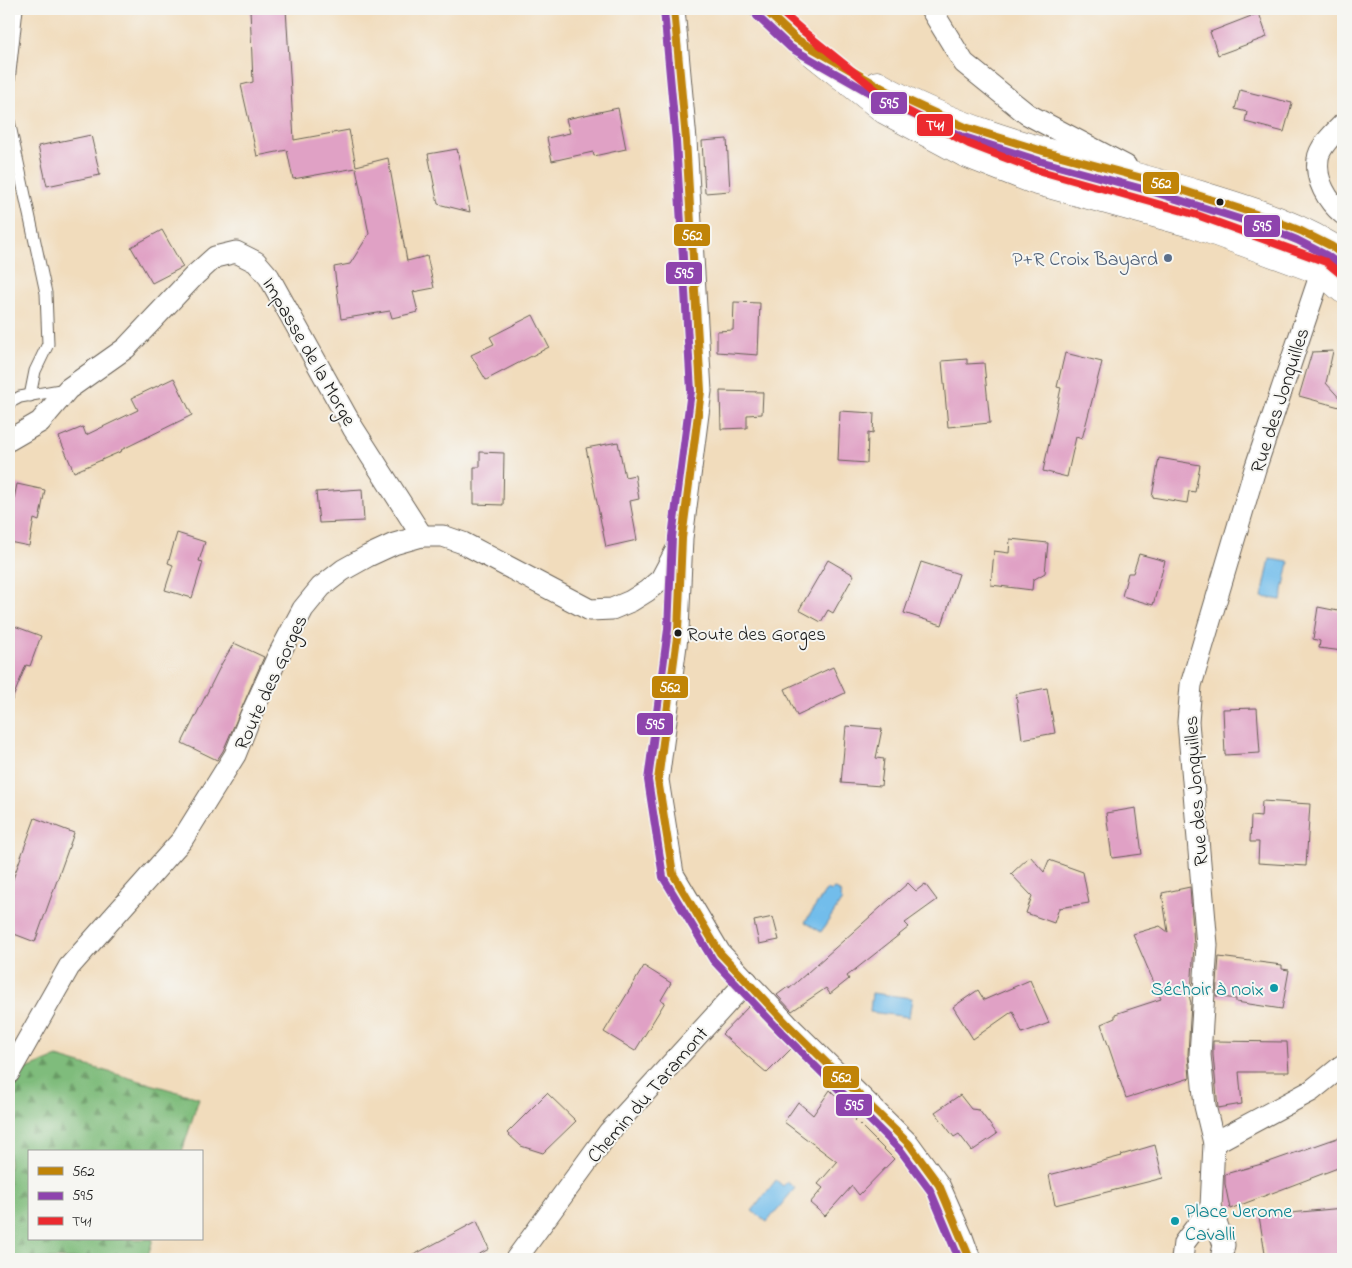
<svg xmlns="http://www.w3.org/2000/svg" width="1352" height="1268" font-family="'Indie Flower',sans-serif">
  <style>
    .forest { fill: url(#forest-firs); stroke: #4e6c4c }
    .water { fill: #72bdeb; stroke: #476c84 }
    .building { fill: #e0a1c5 }
    .lines { fill: none; stroke-linecap: round; stroke-linejoin: round }
    .service-casing { stroke: #675f54; stroke-width: 13 }
    .minor-casing { stroke: #675f54; stroke-width: 23 }
    .primary-casing { stroke: #675f54; stroke-width: 29 }
    .service { stroke: #fff; stroke-width: 11 }
    .minor { stroke: #fff; stroke-width: 21 }
    .primary { stroke: #fff; stroke-width: 28 }
    .bus-1-casing { stroke: #f6f6f2; stroke-width: 11 }
    .bus-2-casing { stroke: #f6f6f2; stroke-width: 11 }
    .bus-3-casing { stroke: #f6f6f2; stroke-width: 11 }
    .bus-1 { stroke: #c08407; stroke-width: 8 }
    .bus-2 { stroke: #8e44ad; stroke-width: 8 }
    .bus-3 { stroke: #ec2a2f; stroke-width: 8 }
    .bus-dot { fill: #1c1c1c; stroke: #f6f6f2; stroke-width: 2 }
    .service-dot { fill: #5c6f8a; stroke: #f6f6f2; stroke-width: 2 }
    .culture-dot { fill: #0f9aa8; stroke: #f6f6f2; stroke-width: 2 }
    .labels { text-anchor: middle; stroke-width: 4; stroke-linejoin: round; paint-order: stroke }
    .bus-label { font-size: 19px; fill: #1c1c1c; stroke: #f6f6f2; text-anchor: start }
    .service-label { font-size: 20px; fill: #4e5e75; stroke: #f6f6f2; text-anchor: end }
    .street-label { font-size: 20px; fill: #1c1c1c; stroke: #f6f6f2 }
    .culture-label { font-size: 20px; fill: #0d838f; stroke: #f6f6f2; text-anchor: end }
    .line-badge { stroke: #f6f6f2; stroke-width: 2 }
    .badge-label { font-size: 14px; text-anchor: middle; font-weight: bold; fill: #fff }
  </style>
  <defs>
    <pattern id="forest-firs" width="22" height="20" patternUnits="userSpaceOnUse" patternTransform="scale(1.25)"><rect width="22" height="20" fill="#7fbc7b"/><path d="M5 1l3.5 6h-7zM16 11l3.5 6h-7z" fill="#679864"/></pattern>
  </defs>
  <rect width="100%" height="100%" fill="#f6f6f2"/>
  <filter id="ink" filterUnits="userSpaceOnUse"><feTurbulence type="fractalNoise" baseFrequency=".02" numOctaves="2"/><feDisplacementMap in="SourceGraphic" scale="10" xChannelSelector="R" yChannelSelector="G"/><feConvolveMatrix kernelMatrix="1 2 1 2 8 2 1 2 1" color-interpolation-filters="sRGB"/></filter>
  <filter id="wash" filterUnits="userSpaceOnUse"><feTurbulence type="fractalNoise" baseFrequency=".0096" numOctaves="4" result="noise"/><feDisplacementMap in="SourceGraphic" scale="20" xChannelSelector="R" yChannelSelector="G"/><feGaussianBlur stdDeviation="1.12" result="paint"/><feColorMatrix in="noise" values="0 0 0 0 0 0 0 0 0 0 0 0 0 0 0 0 0 1.4 0 .05"/><feComposite in="paint" operator="in"/></filter>
  <g filter="url(#wash)">
    <rect width="100%" height="100%" fill="#f1dcbc"/>
    <polygon class="forest" points="57,1057 199,1098 182,1152 29,1152 29,1239 153,1239 147,1259 9,1259 9,1076"/>
    <g class="water">
      <polygon points="1270,559 1289,562 1281,600 1262,597"/>
      <polygon points="827,889 830,892 834,889 838,890 841,894 840,898 842,900 821,932 805,922"/>
      <polygon points="872,993 912,998 909,1017 870,1012"/>
      <polygon points="776,1180 783,1186 787,1182 795,1188 767,1222 752,1211"/>
    </g>
    <g id="blocks">
      <g class="building">
        <polygon points="250,9 286,9 294,140 349,130 356,166 388,158 407,261 427,256 434,288 413,292 418,312 392,318 390,311 341,319 334,267 350,264 369,234 356,168 293,179 287,150 257,156 241,85 253,82"/>
        <polygon points="1259,13 1267,37 1218,55 1210,32"/>
        <polygon points="1240,90 1292,103 1284,132 1245,122 1247,112 1235,109"/>
        <polygon points="618,108 626,149 594,156 593,152 552,161 547,138 570,133 566,119"/>
        <polygon points="91,135 100,175 47,186 38,146"/>
        <polygon points="727,139 730,191 705,193 702,141"/>
        <polygon points="457,149 470,212 438,204 428,154"/>
        <polygon points="162,230 183,267 152,283 131,247"/>
        <polygon points="734,302 760,303 758,355 717,352 717,331 733,330"/>
        <polygon points="533,315 549,347 486,380 471,355 494,344 490,337"/>
        <polygon points="1333,351 1326,383 1343,402 1343,408 1299,396 1312,352"/>
        <polygon points="1065,353 1102,362 1082,439 1076,437 1067,477 1043,471 1061,388 1057,387"/>
        <polygon points="967,359 967,364 984,363 990,423 948,427 942,361"/>
        <polygon points="174,378 192,415 121,450 122,451 74,472 59,437 83,427 86,435 138,410 132,398"/>
        <polygon points="720,391 763,392 762,414 747,415 747,428 721,429"/>
        <polygon points="840,411 874,413 873,434 868,433 867,463 838,461"/>
        <polygon points="618,442 625,477 635,475 639,499 630,501 637,540 606,547 586,448"/>
        <polygon points="480,452 504,453 503,505 474,504 474,467 480,467"/>
        <polygon points="1159,458 1200,465 1195,492 1189,491 1187,503 1152,497"/>
        <polygon points="17,484 45,490 39,521 34,519 29,546 9,542 9,503 13,504"/>
        <polygon points="362,489 364,521 319,523 316,492"/>
        <polygon points="177,533 205,542 199,561 203,562 192,598 165,590 173,565 168,563"/>
        <polygon points="1010,539 1048,543 1045,573 1033,580 1032,590 991,585 994,551 1009,553"/>
        <polygon points="1139,554 1165,561 1153,605 1122,596 1128,573 1133,573"/>
        <polygon points="828,560 854,575 833,613 828,610 821,622 799,610"/>
        <polygon points="921,562 959,574 942,625 904,613"/>
        <polygon points="1318,607 1343,612 1343,651 1319,648 1320,641 1313,639"/>
        <polygon points="9,624 41,636 30,666 26,665 10,705"/>
        <polygon points="234,643 264,657 223,751 217,760 182,743 222,663"/>
        <polygon points="833,667 845,693 797,716 785,689"/>
        <polygon points="1047,688 1055,733 1022,739 1016,694"/>
        <polygon points="1257,708 1260,753 1225,755 1223,709"/>
        <polygon points="846,726 882,729 876,758 884,759 881,786 841,783"/>
        <polygon points="1262,801 1310,804 1306,866 1258,863 1259,842 1250,842 1251,816 1261,817"/>
        <polygon points="1136,808 1142,854 1112,858 1106,813"/>
        <polygon points="35,818 74,833 35,942 9,932 9,890"/>
        <polygon points="1030,856 1044,872 1049,860 1083,872 1089,903 1059,908 1054,923 1026,913 1032,896 1011,874"/>
        <polygon points="908,883 916,891 925,884 937,900 905,923 909,927 847,976 849,979 830,994 826,988 792,1011 777,995 789,986 789,989"/>
        <polygon points="1190,887 1194,945 1191,992 1188,992 1191,1003 1188,1054 1190,1078 1126,1098 1101,1024 1115,1018 1115,1014 1161,999 1133,934 1160,926 1168,932 1162,893"/>
        <polygon points="773,917 779,940 759,944 754,921"/>
        <polygon points="1219,957 1282,965 1282,969 1289,970 1282,1009 1236,1002 1236,999 1216,996"/>
        <polygon points="644,966 671,983 661,1000 665,1002 635,1051 604,1032"/>
        <polygon points="1030,980 1049,1023 1022,1033 1013,1011 973,1039 953,1007 978,990 984,1000"/>
        <polygon points="750,1005 793,1047 767,1073 722,1034"/>
        <polygon points="1213,1041 1287,1042 1289,1072 1239,1072 1242,1104 1218,1108 1213,1055"/>
        <polygon points="830,1090 858,1117 855,1120 894,1159 859,1195 852,1186 825,1216 810,1203 823,1188 818,1184 837,1162 784,1122 798,1102 813,1115"/>
        <polygon points="547,1093 576,1121 543,1153 521,1146 507,1133"/>
        <polygon points="960,1095 971,1109 979,1110 997,1134 972,1151 959,1134 954,1137 935,1112"/>
        <polygon points="1343,1136 1343,1166 1230,1209 1225,1184 1225,1174 1269,1162"/>
        <polygon points="1155,1145 1163,1178 1055,1205 1049,1175 1122,1156 1121,1155"/>
        <polygon points="1343,1208 1343,1259 1326,1259 1326,1256 1301,1259 1266,1259 1259,1216"/>
        <polygon points="477,1221 489,1249 470,1259 406,1259"/>
      </g>
    </g>
  </g>
  <g filter="url(#ink)">
    <use href="#blocks" fill-opacity="0" stroke="#675f54" stroke-width="1"/>
    <g class="lines">
      <defs>
        <g id="service">
          <polyline points="9,81 17,9"/>
          <polyline points="9,121 46,293 48,344 35,371 30,396"/>
          <polyline points="9,403 20,397 66,389"/>
        </g>
        <g id="minor">
          <polyline points="674,9 686,140 701,391 682,538 678,630 658,780 673,874 720,953 788,1025 909,1144 939,1185 962,1237 970,1259"/>
          <polyline points="931,9 964,63 1027,114 1126,166"/>
          <path d="M1343 124C1335 132 1319 147 1318 159 1315 180 1327 201 1343 214"/>
          <polyline points="9,440 40,422 68,389 126,348 195,275 215,257 236,252 256,262 269,277 353,428 422,536"/>
          <polyline points="9,1073 69,967 182,840 235,755 251,715 277,658 303,609 321,587 343,570 368,556 394,544 422,536 443,536 463,543 590,610 612,609 631,601 647,591 661,579 679,545"/>
          <polyline points="1214,1143 1311,1091 1343,1065"/>
          <polyline points="516,1259 609,1132 747,981"/>
          <polyline points="1182,1259 1184,1243 1211,1207"/>
          <polyline points="1221,1259 1224,1245 1211,1207 1214,1143 1205,1106 1200,1055 1207,945 1188,722 1191,685 1255,469 1326,258"/>
        </g>
        <g id="primary">
          <polyline points="764,9 796,39 885,110 965,153 1034,180 1194,224 1257,247 1322,271 1343,289"/>
          <path d="M877 85C976 142 1091 162 1200 195 1249 210 1301 225 1343 255"/>
        </g>
      </defs>
      <use href="#service" class="service-casing"/>
      <use href="#minor" class="minor-casing"/>
      <use href="#primary" class="primary-casing"/>
      <use href="#service" class="service"/>
      <use href="#minor" class="minor"/>
      <use href="#primary" class="primary"/>
      <defs>
        <g id="bus-1">
          <polyline points="674,9 686,140 701,391 682,538 678,630 658,780 673,874 720,953 788,1025 909,1144 939,1185 970,1259"/>
          <polyline points="764,9 796,39 891,93 965,127 1046,152 1157,182 1268,218 1301,231 1331,246 1343,255"/>
        </g>
        <g id="bus-2">
          <polyline points="664,10 676,141 691,391 672,537 668,629 648,780 663,877 713,960 781,1032 901,1151 930,1190 959,1259"/>
          <polyline points="757,16 791,48 886,102 961,136 1043,162 1154,192 1265,227 1297,240 1326,255 1337,263"/>
        </g>
        <polyline id="bus-3" points="778,9 803,31 891,102 969,144 1037,170 1197,215 1326,262 1343,276"/>
      </defs>
      <use href="#bus-1" class="bus-1-casing"/>
      <use href="#bus-2" class="bus-2-casing"/>
      <use href="#bus-3" class="bus-3-casing"/>
      <use href="#bus-1" class="bus-1"/>
      <use href="#bus-2" class="bus-2"/>
      <use href="#bus-3" class="bus-3"/>
    </g>
  </g>
  <g class="bus-dot">
    <circle cx="1220" cy="202" r="4.5"/>
    <circle cx="678" cy="633" r="4.5"/>
  </g>
  <circle class="service-dot" cx="1168" cy="258" r="5"/>
  <g class="culture-dot">
    <circle cx="1274" cy="988" r="5"/>
    <circle cx="1175" cy="1221" r="5"/>
  </g>
  <g class="labels">
    <g class="bus-label">
      <text x="687" y="640">Route des Gorges</text>
    </g>
    <g class="service-label">
      <text x="1158" y="265">P+R Croix Bayard</text>
    </g>
    <g class="street-label">
      <text transform="translate(310 351) rotate(60)" y="7">Impasse de la Morge</text>
      <text transform="translate(1279 400) rotate(-72)" y="7">Rue des Jonquilles</text>
      <text transform="translate(270 682) rotate(-65)" y="7">Route des Gorges</text>
      <text transform="translate(1195 791) rotate(-94)" y="7">Rue des Jonquilles</text>
      <text transform="translate(647 1094) rotate(-49)" y="7">Chemin du Taramont</text>
    </g>
    <g class="culture-label">
      <text x="1264" y="995">Séchoir à noix</text>
      <text x="1185" y="1217" text-anchor="start">Place Jerome<tspan x="1185" dy="23">Cavalli</tspan></text>
    </g>
  </g>
  <g class="line-badge">
    <rect x="870" y="91" width="38" height="24" rx="5" fill="#8e44ad"/>
    <rect x="916" y="113" width="38" height="24" rx="5" fill="#ec2a2f"/>
    <rect x="1142" y="171" width="38" height="24" rx="5" fill="#c08407"/>
    <rect x="1243" y="214" width="38" height="24" rx="5" fill="#8e44ad"/>
    <rect x="673" y="223" width="38" height="24" rx="5" fill="#c08407"/>
    <rect x="665" y="261" width="38" height="24" rx="5" fill="#8e44ad"/>
    <rect x="651" y="675" width="38" height="24" rx="5" fill="#c08407"/>
    <rect x="636" y="712" width="38" height="24" rx="5" fill="#8e44ad"/>
    <rect x="822" y="1065" width="38" height="24" rx="5" fill="#c08407"/>
    <rect x="835" y="1093" width="38" height="24" rx="5" fill="#8e44ad"/>
  </g>
  <g class="badge-label">
    <text x="889" y="108">595</text>
    <text x="935" y="130">T41</text>
    <text x="1161" y="188">562</text>
    <text x="1262" y="231">595</text>
    <text x="692" y="240">562</text>
    <text x="684" y="278">595</text>
    <text x="670" y="692">562</text>
    <text x="655" y="729">595</text>
    <text x="841" y="1082">562</text>
    <text x="854" y="1110">595</text>
  </g>
  <rect width="1352" height="1268" fill="none" stroke="#f6f6f2" stroke-width="30"/>
  <rect x="28" y="1150" width="175" height="90" fill="#f6f6f2" stroke="#9f9f9c"/>
  <rect x="38" y="1167" width="25" height="8" fill="#c08407" stroke="#9f9f9c"/>
  <text x="72" y="1176" font-size="15" fill="#1c1c1c">562</text>
  <rect x="38" y="1192" width="25" height="8" fill="#8e44ad" stroke="#9f9f9c"/>
  <text x="72" y="1200" font-size="15" fill="#1c1c1c">595</text>
  <rect x="38" y="1217" width="25" height="8" fill="#ec2a2f" stroke="#9f9f9c"/>
  <text x="72" y="1226" font-size="15" fill="#1c1c1c">T41</text>
</svg>
